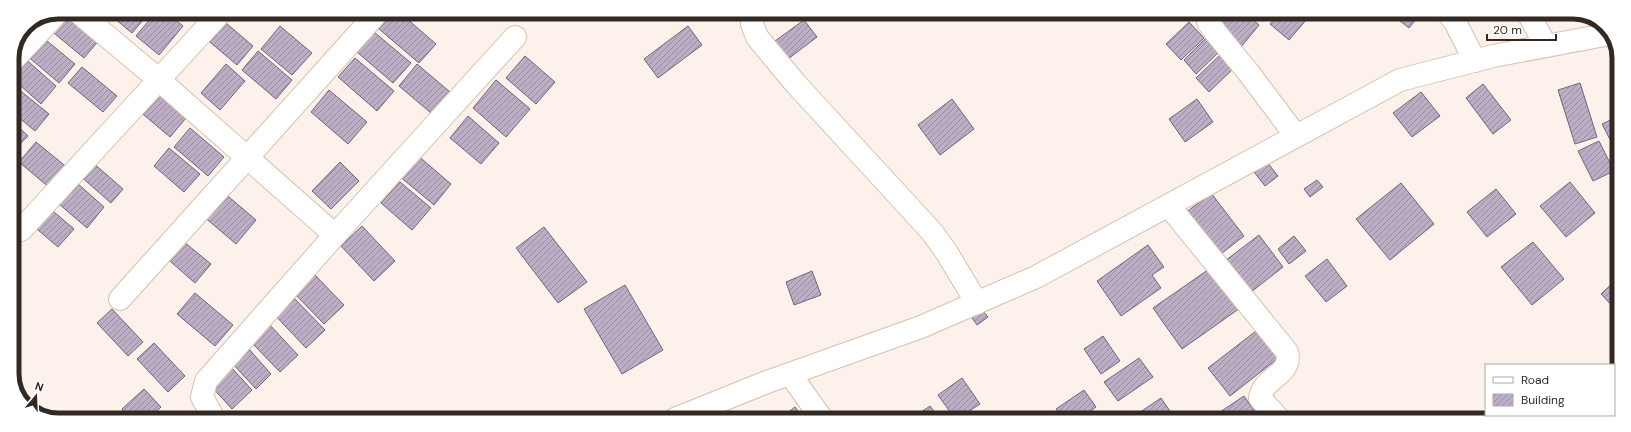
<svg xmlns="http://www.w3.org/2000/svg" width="1631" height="432" font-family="'DM Sans',sans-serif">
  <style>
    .building { fill: url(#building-hatch); stroke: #71657a }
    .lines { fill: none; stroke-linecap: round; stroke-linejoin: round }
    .minor-casing { stroke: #d8c1af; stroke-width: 24 }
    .secondary-casing { stroke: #d8c1af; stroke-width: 24 }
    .minor { stroke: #fff; stroke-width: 22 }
    .secondary { stroke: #fff; stroke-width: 22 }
    .rim { fill: none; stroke: #322922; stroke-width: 5 }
  </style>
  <defs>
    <pattern id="building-hatch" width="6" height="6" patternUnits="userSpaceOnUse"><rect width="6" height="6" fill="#bbaec5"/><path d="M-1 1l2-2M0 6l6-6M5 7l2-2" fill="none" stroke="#998ea0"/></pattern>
  </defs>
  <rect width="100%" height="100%" fill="#fcf2eb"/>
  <g class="building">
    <polygon points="63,12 100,39 84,58 49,29"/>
    <polygon points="110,12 150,12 132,33 109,14"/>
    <polygon points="156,12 166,12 183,26 159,55 136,36"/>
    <polygon points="275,12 288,12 283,18"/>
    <polygon points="393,12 399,12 436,44 419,63 379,29"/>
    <polygon points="1212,13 1246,13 1259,25 1241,47"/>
    <polygon points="1279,13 1312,13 1289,40 1270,24"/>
    <polygon points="1390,13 1421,13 1409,28"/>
    <polygon points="220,18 253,46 237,65 204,37"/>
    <polygon points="804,20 817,37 788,59 775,41"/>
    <polygon points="1189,22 1204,38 1181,60 1166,44"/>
    <polygon points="280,26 312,53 292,75 261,49"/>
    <polygon points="688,26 702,45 658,78 644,59"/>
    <polygon points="374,32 411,63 393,83 357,52"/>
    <polygon points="41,36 75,64 59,83 25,54"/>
    <polygon points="1206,38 1219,52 1196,74 1184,60"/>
    <polygon points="258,51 292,80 276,99 242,70"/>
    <polygon points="1222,53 1235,67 1209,92 1196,78"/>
    <polygon points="22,56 56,86 41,104 12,78 12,68"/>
    <polygon points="525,56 555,82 536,104 506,78"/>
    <polygon points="355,58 394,91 377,111 338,77"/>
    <polygon points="226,64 245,81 220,110 201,93"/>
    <polygon points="417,64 450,92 431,113 399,86"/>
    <polygon points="82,67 117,96 103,112 68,83"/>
    <polygon points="496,80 530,109 506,137 473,108"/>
    <polygon points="1580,83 1597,137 1575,144 1558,90"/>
    <polygon points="1483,84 1511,120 1493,134 1466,98"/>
    <polygon points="17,88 49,114 35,131 12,112 12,93"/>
    <polygon points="329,90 367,122 348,144 311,112"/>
    <polygon points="154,91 186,118 170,137 138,110"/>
    <polygon points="1421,92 1440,116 1412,137 1393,113"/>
    <polygon points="952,99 974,129 940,155 918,125"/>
    <polygon points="1197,99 1213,122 1185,142 1169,119"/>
    <polygon points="468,116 499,143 481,164 450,138"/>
    <polygon points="1619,116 1618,153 1617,153 1602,124"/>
    <polygon points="12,121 28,136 12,152"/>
    <polygon points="190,128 224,157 208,176 174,147"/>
    <polygon points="1599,141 1614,171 1593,181 1578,151"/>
    <polygon points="36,142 69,169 51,189 19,162"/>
    <polygon points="169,148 200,174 184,192 154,166"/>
    <polygon points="416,154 451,184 434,205 398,175"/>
    <polygon points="91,161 123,189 111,203 79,175"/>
    <polygon points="340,162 359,181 331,209 312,191"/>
    <polygon points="1267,162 1278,176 1265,186 1254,172"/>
    <polygon points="1317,180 1323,187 1310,197 1304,189"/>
    <polygon points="400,182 431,208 412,230 381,203"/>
    <polygon points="1570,182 1595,213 1566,237 1540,206"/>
    <polygon points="77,183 104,207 87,228 59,204"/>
    <polygon points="1401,183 1434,224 1390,260 1356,219"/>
    <polygon points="1496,189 1516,214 1487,237 1467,212"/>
    <polygon points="222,191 256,220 236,244 202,215"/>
    <polygon points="1211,193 1244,236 1217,257 1184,214"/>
    <polygon points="12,204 25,215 12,230"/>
    <polygon points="47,206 74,229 58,247 31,224"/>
    <polygon points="362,226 395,261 374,281 341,246"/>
    <polygon points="544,227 587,282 558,303 516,248"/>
    <polygon points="1259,235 1283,267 1246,296 1221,264"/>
    <polygon points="1294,236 1306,251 1289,264 1278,249"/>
    <polygon points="178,237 211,264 195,283 163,255"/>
    <polygon points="1533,242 1564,279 1532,305 1501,267"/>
    <polygon points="1148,245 1164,267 1152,275 1161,288 1121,316 1097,281"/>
    <polygon points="1327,259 1347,286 1326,302 1305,276"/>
    <polygon points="1215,265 1243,306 1182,349 1153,308"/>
    <polygon points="812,271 821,295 794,305 786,282"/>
    <polygon points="313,273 344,305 324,324 293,292"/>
    <polygon points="1618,278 1618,310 1617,311 1601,294"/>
    <polygon points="625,285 663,350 622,374 584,309"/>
    <polygon points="195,293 233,325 215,346 177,314"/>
    <polygon points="291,295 325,330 306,348 272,312"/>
    <polygon points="981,308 988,317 977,325 970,315"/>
    <polygon points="112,309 143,342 128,356 97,323"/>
    <polygon points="268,323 298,355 280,372 250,341"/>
    <polygon points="1260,328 1281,356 1230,396 1208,368"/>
    <polygon points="1103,336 1120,361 1101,374 1084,349"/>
    <polygon points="154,343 185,376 168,392 137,359"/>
    <polygon points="248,348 271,374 256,389 232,363"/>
    <polygon points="1139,358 1153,377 1118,401 1104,382"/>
    <polygon points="230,366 252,390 232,409 210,385"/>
    <polygon points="962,378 980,404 957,419 955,419 938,395"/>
    <polygon points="1616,380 1617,385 1614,391 1614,382"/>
    <polygon points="144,389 161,407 148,419 130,419 122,409"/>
    <polygon points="1084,390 1096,407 1079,420 1063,419 1056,409"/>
    <polygon points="1244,396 1257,415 1250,420 1208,420"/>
    <polygon points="1161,398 1174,417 1171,420 1135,420 1133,417"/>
    <polygon points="930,406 940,419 911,419"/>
    <polygon points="795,407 804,419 779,419"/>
    <polygon points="1105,412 1110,420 1095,420"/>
    <polygon points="1517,415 1555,415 1559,420 1515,420 1513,418"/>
  </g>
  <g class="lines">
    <defs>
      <g id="minor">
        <polyline points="78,12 158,79 335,235 206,381 202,397 214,419"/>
        <polyline points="752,13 752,24 757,37 795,83 932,232 947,253 977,303"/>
        <polyline points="1208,13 1208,22 1216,33 1248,72 1296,136"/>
        <polyline points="1448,13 1455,22 1475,61"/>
        <polyline points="1528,13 1546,46"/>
        <polyline points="12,61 58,12"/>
        <path d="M1169 206 1287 352C1293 375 1263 377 1260 398L1280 420"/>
        <polyline points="21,230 221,12"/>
        <polyline points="335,235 515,37"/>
        <polyline points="120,299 378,12"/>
        <polyline points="790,374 822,419"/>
      </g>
      <polyline id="secondary" points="675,419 767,382 921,327 1036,277 1400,80 1493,56 1610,34"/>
    </defs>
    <use href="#minor" class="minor-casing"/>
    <use href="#secondary" class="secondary-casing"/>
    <use href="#minor" class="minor"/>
    <use href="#secondary" class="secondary"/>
  </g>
  <path d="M0 0H1631V432H0ZM58 19H1573A39 39 0 0 1 1612 58V374A39 39 0 0 1 1573 413H58A39 39 0 0 1 19 374V58A39 39 0 0 1 58 19Z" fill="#fff" fill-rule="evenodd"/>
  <path class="rim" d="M58 19H1573A39 39 0 0 1 1612 58V374A39 39 0 0 1 1573 413H58A39 39 0 0 1 19 374V58A39 39 0 0 1 58 19Z"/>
  <rect x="1485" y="364" width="130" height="52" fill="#ffffff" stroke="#ada9a7"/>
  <rect x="1493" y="377" width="20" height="6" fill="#ffffff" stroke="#ada9a7"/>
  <text x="1521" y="384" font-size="12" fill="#322922">Road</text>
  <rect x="1493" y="394" width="20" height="12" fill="url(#building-hatch)" stroke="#ada9a7"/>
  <text x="1521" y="404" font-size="12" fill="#322922">Building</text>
  <g transform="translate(36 396) rotate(19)" stroke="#ffffff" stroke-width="3" paint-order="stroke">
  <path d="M0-3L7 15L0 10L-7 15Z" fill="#322922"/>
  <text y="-6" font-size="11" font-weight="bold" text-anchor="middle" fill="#322922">N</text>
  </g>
  <path d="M1487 34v6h69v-6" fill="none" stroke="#322922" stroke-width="2"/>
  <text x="1493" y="34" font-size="12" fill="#322922" stroke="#ffffff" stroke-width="3" paint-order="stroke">20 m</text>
</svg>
